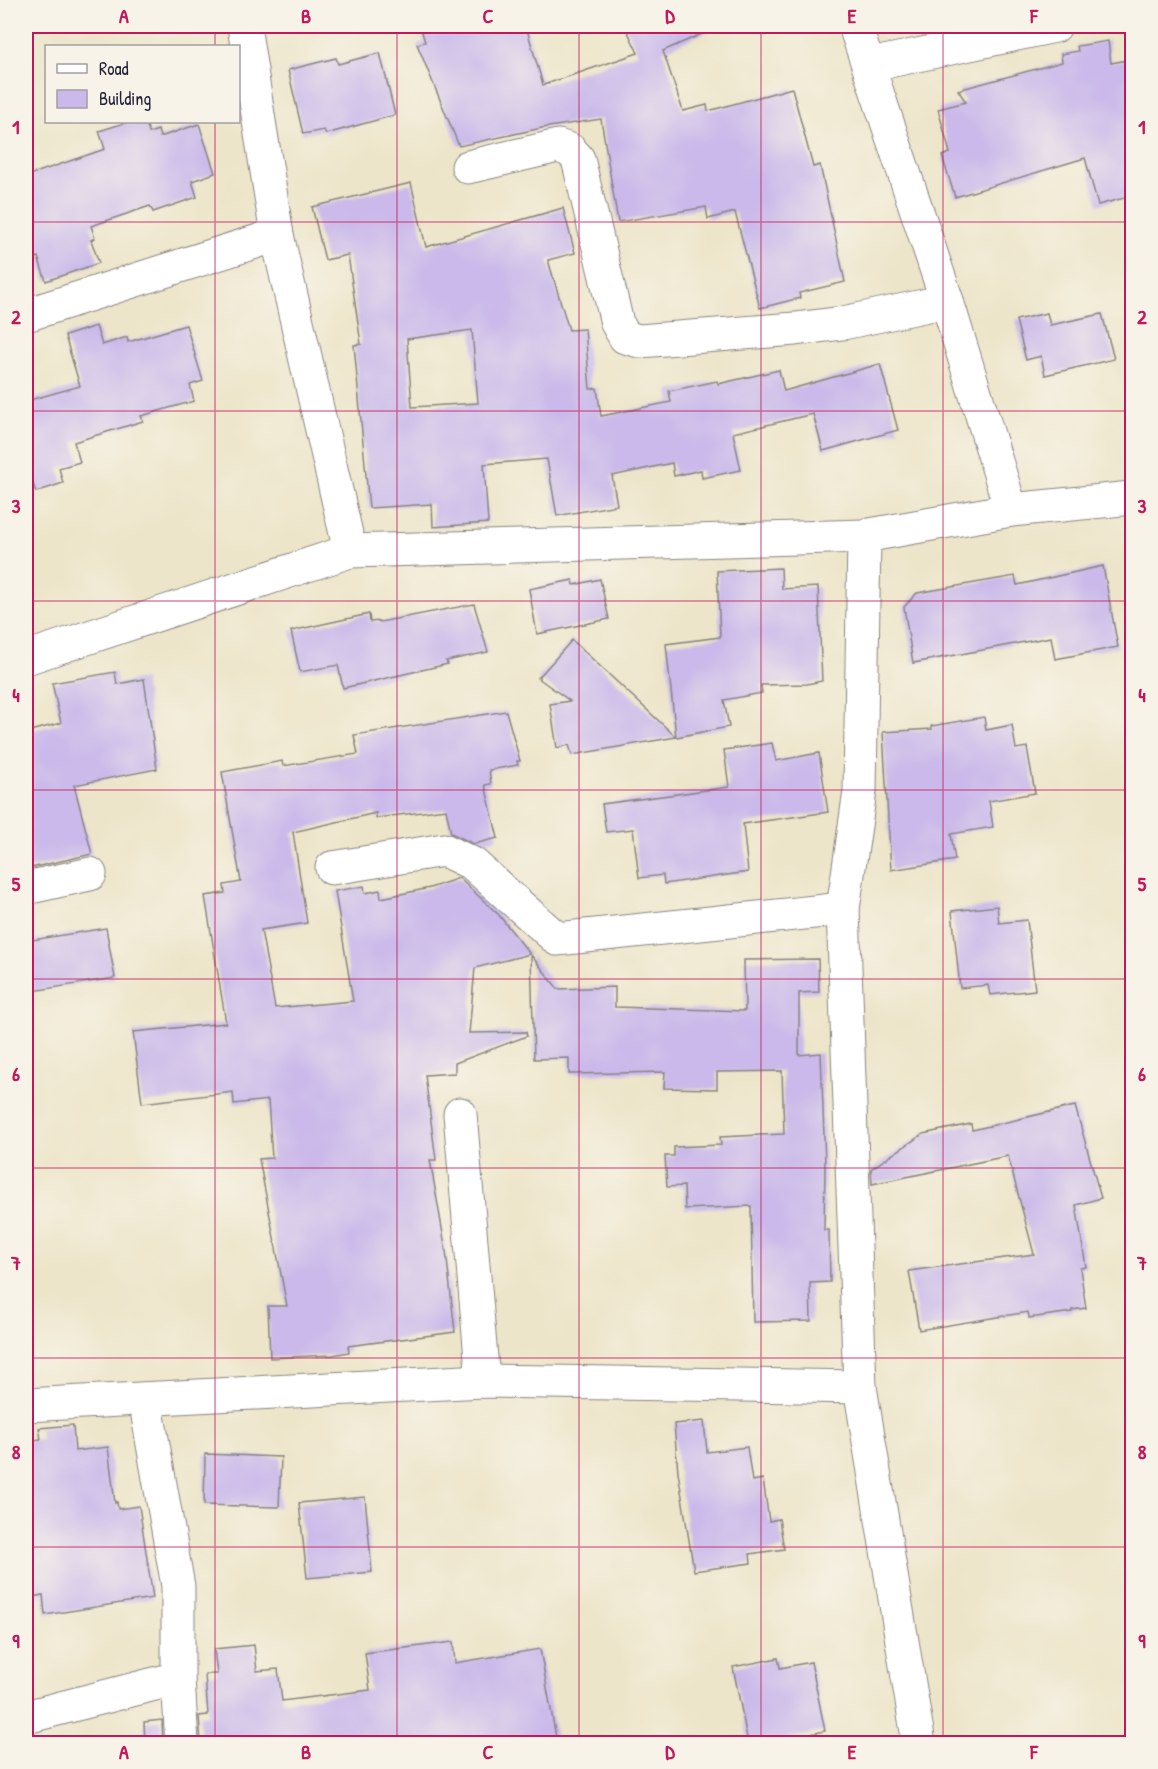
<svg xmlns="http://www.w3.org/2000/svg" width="1158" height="1769" font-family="'Patrick Hand',sans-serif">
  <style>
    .building { fill: #cab9ea; fill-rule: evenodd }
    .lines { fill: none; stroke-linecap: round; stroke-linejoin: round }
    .street-casing { stroke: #888482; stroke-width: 35 }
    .street { stroke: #fff; stroke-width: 33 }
    .grid { fill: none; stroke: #c2185b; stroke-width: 1.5; stroke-opacity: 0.55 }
    .neatline { fill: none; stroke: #c2185b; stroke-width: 2 }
    .grid-label { font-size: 20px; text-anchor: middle; font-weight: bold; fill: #c2185b }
  </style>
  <rect width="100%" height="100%" fill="#f7f3e8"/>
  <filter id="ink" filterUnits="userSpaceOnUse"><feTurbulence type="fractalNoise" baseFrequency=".0167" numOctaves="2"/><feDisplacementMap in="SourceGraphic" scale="12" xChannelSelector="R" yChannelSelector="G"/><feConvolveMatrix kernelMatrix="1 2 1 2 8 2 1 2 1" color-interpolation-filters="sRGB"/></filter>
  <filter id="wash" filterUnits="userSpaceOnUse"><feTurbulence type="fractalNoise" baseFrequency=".008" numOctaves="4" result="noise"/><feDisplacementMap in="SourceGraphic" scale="24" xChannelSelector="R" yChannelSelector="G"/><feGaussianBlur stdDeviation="1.35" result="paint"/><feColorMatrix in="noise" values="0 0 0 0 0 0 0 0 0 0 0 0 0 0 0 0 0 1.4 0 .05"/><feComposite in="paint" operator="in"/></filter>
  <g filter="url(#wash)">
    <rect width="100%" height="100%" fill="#ede5c9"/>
    <g id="blocks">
      <g class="building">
        <polygon points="420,26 526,26 543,85 638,53 625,26 720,26 663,51 683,111 707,105 708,111 792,88 813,167 820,165 845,282 799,293 800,298 760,308 735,212 708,219 706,207 618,222 601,119 542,128 459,146 417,44 425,42"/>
        <polygon points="1108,41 1111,63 1132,59 1132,196 1098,205 1085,158 955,197 942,156 950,153 938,109 966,102 958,90 1062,62 1061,54 1078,51 1077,46"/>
        <polygon points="380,53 395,115 326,134 324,130 303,134 288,70 336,58 338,64"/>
        <polygon points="128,122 146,122 149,133 158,130 160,137 199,124 215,173 192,181 197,197 153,212 150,206 91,226 95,238 91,240 99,263 46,281 38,257 32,259 26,240 26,176 105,149 99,131"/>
        <path d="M411 183 426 247 563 208 575 253 548 260 569 330 585 329 590 389 597 388 601 416 671 402 669 391 717 381 718 384 779 370 784 391 880 364 898 430 823 451 813 414 733 433 741 470 702 478 701 470 674 476 672 463 612 476 617 505 557 516 547 459 484 464 488 523 433 527 432 504 369 508 354 345 361 344 348 255 325 260 312 207ZM472 330 478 403 412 407 407 339Z"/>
        <polygon points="1047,313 1050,325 1102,314 1114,359 1045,375 1041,356 1026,360 1016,320"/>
        <polygon points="186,325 203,381 190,385 194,401 141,416 143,421 74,442 80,462 59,468 63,483 36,492 26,465 26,401 80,386 65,336 96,326 102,345 127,337 128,342"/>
        <polygon points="1103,566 1118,647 1055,659 1051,637 913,663 904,607 917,593 1015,576 1017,585"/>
        <polygon points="781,568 782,589 818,587 822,681 807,684 761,685 762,693 724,700 729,727 676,737 666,644 720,637 717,571"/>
        <polygon points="600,579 609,619 537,634 529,589 573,580 574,585"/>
        <polygon points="474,604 488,652 446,661 448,664 343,688 338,665 300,672 291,631 369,614 370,622 379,621 380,622"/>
        <polygon points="572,640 676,737 572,755 569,745 557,748 550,704 570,701 538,678"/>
        <polygon points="115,672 117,684 144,679 157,769 74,785 92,854 26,869 26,732 61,723 52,683"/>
        <polygon points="506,711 520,761 517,761 518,765 489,770 491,784 485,785 498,838 474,844 451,833 446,809 376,818 376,813 293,832 307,923 261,930 275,1008 353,1001 335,891 364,886 365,893 380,890 381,898 430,888 459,878 498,914 530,954 475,968 469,1033 526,1032 527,1036 455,1063 455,1073 425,1075 436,1160 430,1160 446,1251 455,1332 348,1346 349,1352 333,1355 270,1358 268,1306 287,1306 259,1159 272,1158 268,1100 234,1104 233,1092 142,1103 133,1032 226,1023 205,896 225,893 224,885 241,882 222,772 282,761 283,766 358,754 354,735"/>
        <polygon points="984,717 986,730 1012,725 1016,749 1027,747 1035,793 989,801 993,827 951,834 955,860 891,870 883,732 932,729 931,726"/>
        <polygon points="772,743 776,761 819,753 828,812 743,824 748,872 664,884 663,875 639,878 633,829 606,832 602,804 729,787 724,750"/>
        <polygon points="997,906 999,923 1027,920 1035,990 990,995 988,985 960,988 952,911"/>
        <polygon points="106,928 115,978 33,991 26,941"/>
        <polygon points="531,955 558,989 615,987 615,1007 745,1011 744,960 818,959 819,992 799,993 799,1055 821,1053 825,1165 824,1230 829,1230 830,1282 810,1283 811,1321 753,1322 751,1206 685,1209 684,1186 667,1187 665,1156 674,1156 674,1147 721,1145 720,1137 784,1134 782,1071 717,1072 717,1089 664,1088 665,1072 569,1074 569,1058 534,1059"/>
        <polygon points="1075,1106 1101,1198 1076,1205 1086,1267 1080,1268 1086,1308 1072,1310 1072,1312 1029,1318 1028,1312 919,1330 909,1271 1034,1254 1008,1156 872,1184 871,1169 923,1134 971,1124 972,1130"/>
        <polygon points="704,1421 707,1452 747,1447 752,1481 763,1479 769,1521 779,1519 784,1549 750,1554 751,1563 694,1571 678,1472 674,1424"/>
        <polygon points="73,1425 75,1451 108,1447 115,1503 117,1502 118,1509 139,1506 153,1598 45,1615 43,1595 26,1598 26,1441 41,1439 39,1428"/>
        <polygon points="205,1454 281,1457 279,1507 204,1505"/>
        <polygon points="365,1497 372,1572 307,1578 299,1503"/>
        <polygon points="453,1642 455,1663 540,1649 557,1743 201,1743 199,1716 208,1715 205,1674 217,1674 214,1649 254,1645 257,1671 278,1669 282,1701 370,1690 365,1653"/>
        <polygon points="778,1658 780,1668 811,1662 825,1731 766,1743 748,1743 733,1667"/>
        <polygon points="162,1720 163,1743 145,1743 144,1722"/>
      </g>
    </g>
  </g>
  <g filter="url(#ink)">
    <use href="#blocks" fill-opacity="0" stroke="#888482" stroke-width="1.5"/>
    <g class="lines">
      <defs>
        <g id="street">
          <polyline points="244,26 277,235 350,551"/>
          <polyline points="855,26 947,301 1011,510"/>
          <polyline points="870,65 1055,26"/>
          <polyline points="468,167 558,146 570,150 578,159 617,323 625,337 639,341 795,329 843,323 947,301"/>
          <polyline points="26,315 277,235"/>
          <polyline points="26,658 350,551 864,536"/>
          <polyline points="332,868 444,850 473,864 557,939 843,909"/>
          <polyline points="26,888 90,874"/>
          <polyline points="460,1114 483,1381"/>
          <polyline points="860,1387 919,1744"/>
          <polyline points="145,1399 178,1586 178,1678 182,1744"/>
          <polyline points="26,1405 483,1381 860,1387 843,909 860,791 864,536 1011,510 1132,498"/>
          <polyline points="26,1717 178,1678"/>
        </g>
      </defs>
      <use href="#street" class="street-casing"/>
      <use href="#street" class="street"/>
    </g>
  </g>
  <path class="grid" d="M215 26V46M397 26V1744M579 26V1744M761 26V1744M943 26V1744M215 122V1744M26 222H1132M26 411H1132M26 601H1132M26 790H1132M26 979H1132M26 1168H1132M26 1358H1132M26 1547H1132"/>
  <rect width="1158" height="1769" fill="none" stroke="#f7f3e8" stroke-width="66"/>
  <rect x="45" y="45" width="195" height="78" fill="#f7f3e8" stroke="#a29fa3" stroke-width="1.5"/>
  <rect x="57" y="64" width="30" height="9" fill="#ffffff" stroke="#a29fa3" stroke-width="1.5"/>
  <text x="99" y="75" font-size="18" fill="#22223b">Road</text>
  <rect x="57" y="90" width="30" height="18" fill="#cab9ea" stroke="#a29fa3" stroke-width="1.5"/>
  <text x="99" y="105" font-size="18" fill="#22223b">Building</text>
  <rect x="33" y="33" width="1092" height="1703" class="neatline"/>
  <g class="grid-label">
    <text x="124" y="23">A</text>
    <text x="306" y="23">B</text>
    <text x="488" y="23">C</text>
    <text x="670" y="23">D</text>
    <text x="852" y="23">E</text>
    <text x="1034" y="23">F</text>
    <text x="16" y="134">1</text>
    <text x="1142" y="134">1</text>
    <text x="16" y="324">2</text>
    <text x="1142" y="324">2</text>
    <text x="16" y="513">3</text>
    <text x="1142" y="513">3</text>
    <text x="16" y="702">4</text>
    <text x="1142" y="702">4</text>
    <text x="16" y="891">5</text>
    <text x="1142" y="891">5</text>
    <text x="16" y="1081">6</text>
    <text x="1142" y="1081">6</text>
    <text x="16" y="1270">7</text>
    <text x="1142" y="1270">7</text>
    <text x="16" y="1459">8</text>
    <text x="1142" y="1459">8</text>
    <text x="16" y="1648">9</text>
    <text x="1142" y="1648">9</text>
    <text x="124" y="1759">A</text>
    <text x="306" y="1759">B</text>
    <text x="488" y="1759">C</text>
    <text x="670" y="1759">D</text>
    <text x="852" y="1759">E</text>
    <text x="1034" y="1759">F</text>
  </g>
</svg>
